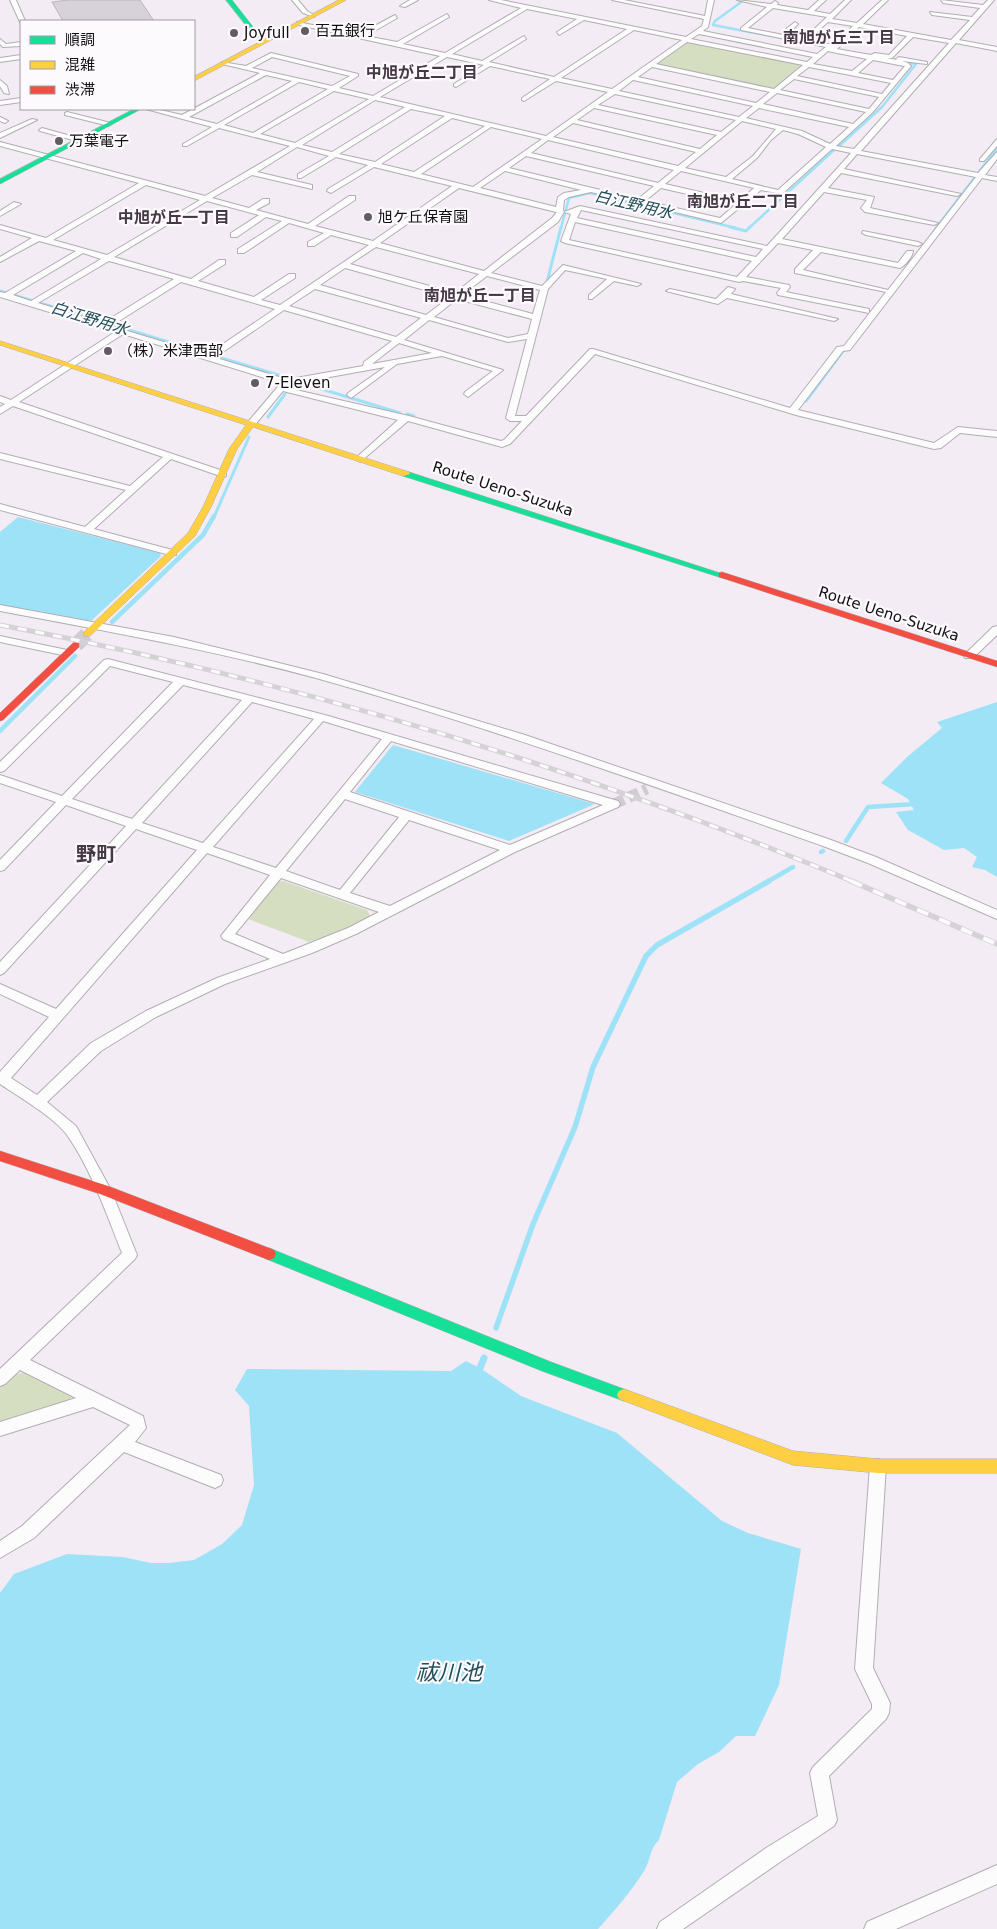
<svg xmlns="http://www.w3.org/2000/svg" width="997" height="1929" font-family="'DejaVu Sans','Noto Sans JP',sans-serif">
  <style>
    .green { fill: #d5dec1 }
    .water { fill: #9ee2f7 }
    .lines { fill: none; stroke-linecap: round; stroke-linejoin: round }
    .stream-far4 { stroke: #9ee2f7; stroke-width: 2.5 }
    .stream-far3 { stroke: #9ee2f7; stroke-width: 3 }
    .stream-far2 { stroke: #9ee2f7; stroke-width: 4.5 }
    .stream-far1 { stroke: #9ee2f7; stroke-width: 5.5 }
    .stream { stroke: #9ee2f7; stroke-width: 7 }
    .building { fill: #d7d2d9; stroke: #bab6bc }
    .street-tunnel { stroke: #d1cbd2; stroke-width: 11; stroke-dasharray: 11 5; stroke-linecap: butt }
    .secondary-tunnel { stroke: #d1cbd2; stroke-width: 15; stroke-dasharray: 15 8; stroke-linecap: butt }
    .street-casing { stroke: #b2adb3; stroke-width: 2 }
    .fast-casing { stroke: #b2adb3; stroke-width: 1 }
    .slow-casing { stroke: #b2adb3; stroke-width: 1 }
    .jam-casing { stroke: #b2adb3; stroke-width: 1 }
    .street { fill: #fdfcfd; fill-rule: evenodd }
    .fast { fill: #16e098; fill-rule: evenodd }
    .slow { fill: #ffcf43; fill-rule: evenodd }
    .jam { fill: #f24e42; fill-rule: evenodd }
    .rail-far1-casing { stroke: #d4d2d5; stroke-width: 5 }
    .rail-casing { stroke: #d4d2d5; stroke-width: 5.5 }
    .rail-far1 { stroke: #fdfafd; stroke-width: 3; stroke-dasharray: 9; stroke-linecap: butt }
    .rail { stroke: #fdfafd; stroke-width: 4; stroke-dasharray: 12; stroke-linecap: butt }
    .poi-dot { fill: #615c62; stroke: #fdfafd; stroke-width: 2 }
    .labels { text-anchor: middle; stroke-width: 4.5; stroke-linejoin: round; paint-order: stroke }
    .far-poi-label { font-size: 15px; fill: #130f14; stroke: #fdfafd; text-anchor: start }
    .far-street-label { font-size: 15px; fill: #130f14; stroke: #fdfafd }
    .far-neighbourhood-label { font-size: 16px; font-weight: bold; fill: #453946; stroke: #fdfafd }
    .far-water-label { font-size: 16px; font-style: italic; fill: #214e59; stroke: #fdfafd }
    .quarter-label { font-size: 20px; font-weight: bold; fill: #453946; stroke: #fdfafd }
    .near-water-label { font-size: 22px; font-style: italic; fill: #214e59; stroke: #fdfafd }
  </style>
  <rect width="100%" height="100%" fill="#f3ecf4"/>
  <g class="green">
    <polygon points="686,42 802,64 802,66 775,88 771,89 657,65 656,63"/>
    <polygon points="283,881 367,910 371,917 346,930 309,942 248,919 276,882"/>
    <polygon points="23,1373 72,1396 69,1402 0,1423 0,1386 12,1375"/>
  </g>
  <g class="water">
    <polygon points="18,517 160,553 161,556 91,621 0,605 0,532"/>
    <polygon points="997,702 997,877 985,870 972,867 977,857 964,848 944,850 908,830 896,812 914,810 908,799 881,783 907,757 942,728 937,722"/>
    <polygon points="393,745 595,804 509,841 355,792"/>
    <path d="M466 1361 480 1368 521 1396 617 1433 722 1521 748 1533 801 1549 779 1685 755 1736H736L719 1752 698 1764 677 1782 659 1840C649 1849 651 1860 644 1871 631 1892 614 1911 598 1929H0V1593L14 1574 67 1554 123 1557 151 1563H169L194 1560 222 1544 242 1525 254 1485 249 1406 235 1390 247 1369 451 1371Z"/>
  </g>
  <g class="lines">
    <g class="stream-far4">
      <polyline points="744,0 715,21 713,25 818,45"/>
      <polyline points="839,146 882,107 916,64 902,62"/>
      <polyline points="561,228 569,198 590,193 736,228"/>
      <polyline points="749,228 834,150"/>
      <polyline points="936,228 997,148"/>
    </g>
    <g class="stream-far3">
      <polyline points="730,227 746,231 750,227"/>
      <polyline points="930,237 937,227"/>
      <polyline points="546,286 561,227"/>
      <polyline points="0,291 295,380"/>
      <polyline points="302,383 400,413"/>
      <polyline points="806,401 846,347"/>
      <polyline points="407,414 414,416"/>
      <polyline points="268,417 285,394"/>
      <polyline points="214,517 249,437"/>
    </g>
    <g class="stream-far2">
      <polyline points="112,622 203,535 214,516"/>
      <polyline points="0,731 75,656"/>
      <polyline points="846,841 868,807 916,804"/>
      <polyline points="821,852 823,851"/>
      <polyline points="767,882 793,867"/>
    </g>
    <polyline class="stream-far1" points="496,1328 533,1224 575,1127 593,1067 646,956 657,945 769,881"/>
    <polyline class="stream" points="480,1368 484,1358"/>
  </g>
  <polygon class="building" points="68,0 140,0 154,21 63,21 52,2"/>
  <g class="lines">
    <polyline class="street-tunnel" points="614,804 647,789"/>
    <polyline class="secondary-tunnel" points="76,645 87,634"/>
    <defs>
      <g id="street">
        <polygon points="10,0 16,0 25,21 20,22"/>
        <polygon points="292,0 298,0 307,11 314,15 314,17 303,13"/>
        <polygon points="410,0 418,0 405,7 400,6"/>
        <path d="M489 0H501L686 37 702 26 704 19 612 0H624L705 16 708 0H714L708 27 703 31 817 54 826 47 741 30V28L767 7 737 0 771 4 775 1 778 3 777 5 808 10 819 0H826L814 11 830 14 845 0H851L832 19 857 23 882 0H888L863 24 951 40 970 20 932 15 930 12 972 17 980 8 943 3 941 0 983 5 988 0H994L959 40 997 47V51L956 43 861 151 978 173 997 152V159L985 175 997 177V181L982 178 850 350 843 351 798 410 934 443 958 427 997 431V437L960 433 941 448 934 449 796 415 595 354 510 444 502 447 408 421 360 462 355 459 357 457 398 420 283 391 254 426H248V422L281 383 123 334 19 402 226 472V476L223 477 171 459 94 529 176 551V555H170L0 510V504L85 527 126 490 0 459V453L130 486 163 457 13 406 0 414V407L5 404 0 402V396L11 400 115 332 0 297V292L5 293 76 251 39 241 0 262V257L32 238 0 229V225L46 238 139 183 0 146V142L205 196 290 146 219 128 187 146H183V144L212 127 146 109H156L182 115 260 73 222 64V62L246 66 271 53 358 74V76L339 88 373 96 440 56 299 25 297 22 360 34 395 15 397 18 366 36 397 42 447 14 449 17 403 44 445 53 521 8ZM773 8 827 17 810 33 793 29 798 24 795 22 786 29 788 32 811 37 828 22 853 26 834 45 748 28ZM527 9 577 19 557 32 559 35 584 20 627 29 554 77 489 62 526 39 524 36 482 61 452 54ZM859 27 907 36 889 55 875 53 871 55 837 49ZM634 30 682 40 612 89 561 78ZM699 34 813 57 807 62 691 39ZM913 37 949 43 854 149 836 146 873 112 911 66 908 63 902 61 927 64V62L899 57 896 59 897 60 887 58H892ZM687 42 803 65 774 89 656 64ZM828 51 832 52 867 59 852 71 813 64ZM272 57 350 76 332 86 252 68ZM447 57 484 65 454 84V86L456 87 490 66 550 79 522 98V100L524 101 556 81 608 92 546 136 380 97ZM873 60 904 66H905L893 80 858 73ZM652 67 770 92 756 103 638 77ZM809 67 891 83 882 94 797 76ZM266 75 292 81 217 124 189 117ZM794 79 879 97 869 109 780 90ZM633 80 753 106 739 117 619 91ZM299 82 328 89 253 133 224 125ZM334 91 369 99 295 143 260 134ZM777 93 866 112 853 124 763 104ZM615 94 736 120 721 132 598 105ZM375 100 405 107 332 152 302 145ZM594 108 717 135 700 149 577 120ZM759 108 849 127 830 144 802 131 746 118ZM411 109 445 116 375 162 339 154ZM452 118 485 126 414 172 381 164ZM742 121 776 129 753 156 726 177 685 168ZM573 123 696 152 678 166 553 137ZM491 127 542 139 473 187 421 174ZM783 130 798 134 826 147 778 190 732 179 757 158 771 140ZM548 140 674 170 658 183 531 153ZM297 147 329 156 298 174V178H301L336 157 368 165 328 189 327 191 331 193 374 167 452 186 373 241 315 226 355 200V196H349L308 224 256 210 269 203V199H263L249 208 212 198 252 175 312 189V185L257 172ZM832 149 851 153 767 246 580 206 564 212 563 210 564 200 569 197 591 192 721 223 761 190 782 194ZM857 154 976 177 888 290 803 270 821 252 900 268C905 266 913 256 913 251H907L898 263 782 239 824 192 867 200 861 208 865 212 934 225 938 223 870 208 874 197 828 188 841 173 957 196 961 194 844 169ZM526 156 654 186 638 199 509 168ZM505 171 581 190 564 193 558 197 556 207 480 188ZM681 171 754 188 739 201 665 184ZM146 185 200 200 107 255 53 240ZM459 188 556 212H557L552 218 484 271 380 243ZM661 188 735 205 720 218 645 201ZM207 201 259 215 231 233V237H237L266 217 282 221 238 249V253H244L289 223 324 233 308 242V246H314L331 235 369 245 280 305 261 300 295 278V274H289L254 297 198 281 225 264V260H219L191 279 114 257ZM581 210 763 249 756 257 577 218ZM564 212 571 214 561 241 565 243 739 282 743 281 781 288 777 293 778 295 869 313V309L786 292 790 287 789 285 746 277 778 243 813 250 795 269V273L886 292 844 346 837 347 790 408 593 349H590L526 416H515L548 289 565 270 607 279 589 295V299H592L614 281 637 286 641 284 563 265 542 286 491 273 558 222ZM575 222 752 261 737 277 569 240ZM376 247 479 274 455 293 350 264ZM83 253 101 259 31 301 13 295ZM109 261 174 279 103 323 38 303ZM345 268 450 297 426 315 320 285ZM487 276 540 290 533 314 462 295ZM181 282 275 309 214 350V354H220L284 310 392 341 364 362 363 366 296 378 288 388 286 387 290 382 289 380 111 326ZM315 289 421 318 396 337 289 306ZM457 299 532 319 528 334 508 338 434 317ZM429 320 508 342 527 339 506 418 510 421H522L504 440 501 441 409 416 296 390 302 382 385 367 348 393 347 395 351 398 397 364 442 356 493 371 465 392 464 394 468 397 503 370 404 340ZM399 343 432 353 372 364Z"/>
        <polygon points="0,39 6,44 21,42 21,46 3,47 0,44"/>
        <polygon points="21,55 21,59 0,62 0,58"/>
        <polygon points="0,80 7,86 9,94 4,93 0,86"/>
        <polygon points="21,98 21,102 0,105 0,101"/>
        <polygon points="67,112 111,123 112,124 109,126 65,115 65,113"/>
        <polygon points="0,117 8,121 5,123 0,121"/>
        <polygon points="32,119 37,120 0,138 0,133"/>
        <polygon points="42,128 82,139 83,140 80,142 40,131 39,130"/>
        <polygon points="997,139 997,146 984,161 980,161 980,159"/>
        <polygon points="14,202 21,204 0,216 0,211"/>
        <polygon points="863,231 918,242 922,244 918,246 866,235 862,233"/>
        <polygon points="728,287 735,289 731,294 838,319 834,321 727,298 718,304 666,291 670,289 716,299"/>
        <path d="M0 605 174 637 323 674 525 735 831 840 876 857 997 910V919L868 863 823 846C655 787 487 726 316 678 212 650 106 631 0 611Z"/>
        <polygon points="997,626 997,635 973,658 965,658 964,656 965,654 993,627"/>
        <polygon points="0,636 67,650 72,653 67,656 0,642"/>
        <path d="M108 659 325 715 618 801 620 804 618 807 515 852 356 934 312 953 225 984 156 1017 101 1051 47 1102 76 1126 111 1190 137 1255 135 1259 30 1360 143 1416 146 1428 135 1442 221 1475 223 1480 221 1485 215 1488 124 1452 34 1538 0 1558V1541L22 1526 130 1425 93 1407 0 1436V1422L76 1398 20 1370 5 1384 0 1386V1369L122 1253C107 1215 91 1169 67 1135 55 1118 18 1096 0 1084V1072L49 1017 0 994V984L56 1009 197 850 136 829 4 973 0 975V962L126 826 66 805 4 870 0 871V860L56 802 0 783V775L62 796 173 682 110 666 4 771 0 772V762L104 660ZM183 685 242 700 132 819 72 799ZM252 702 314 719 203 843 142 823ZM323 721 382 739 276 868 213 847ZM391 741 603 805 510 845 350 792ZM345 799 399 817 340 890 286 871ZM409 820 500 850 390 906 350 893ZM207 853 270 875 221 936 223 939 270 959 217 978 146 1011 91 1043 37 1095 11 1078ZM281 878 379 912 348 928 283 954 235 934Z"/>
        <polygon points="878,1459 884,1461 886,1466 873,1668 890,1703 889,1713 886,1719 829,1776 837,1820 834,1826 780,1862 683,1929 657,1929 660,1922 766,1848 818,1816 810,1773 813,1767 872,1709 872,1704 855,1669 870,1466 872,1461"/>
        <polygon points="997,1865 997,1884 896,1929 864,1929 867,1922"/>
      </g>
      <g id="fast">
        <polygon points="226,0 232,0 264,41 264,43 260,43"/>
        <polygon points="134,109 141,109 0,184 0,179"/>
        <polygon points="403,472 409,472 726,575 722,578 719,577 403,476"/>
        <polygon points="269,1248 551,1362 629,1391 631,1395 629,1399 624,1401 542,1371 264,1258 262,1254 264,1250"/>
      </g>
      <g id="slow">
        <polygon points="339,0 346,0 194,81 194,77"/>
        <polygon points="0,341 409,472 410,474 403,476 253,427 237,449 211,507 195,536 90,636 84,636 84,632 188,533 203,507 229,449 246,425 0,345"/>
        <polygon points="624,1389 793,1451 878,1459 997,1459 997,1473 878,1473 793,1465 619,1399 617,1395 619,1391"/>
      </g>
      <g id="jam">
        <polygon points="722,572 997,661 997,667 719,577 719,573"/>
        <polygon points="76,642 79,643 79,647 3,720 0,721 0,713 73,643"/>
        <polygon points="0,1151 108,1186 274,1250 276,1254 274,1258 269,1260 100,1194 0,1161"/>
      </g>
    </defs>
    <use href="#street" class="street-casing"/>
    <use href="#fast" class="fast-casing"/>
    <use href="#slow" class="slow-casing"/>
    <use href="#jam" class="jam-casing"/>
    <use href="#street" class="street"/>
    <use href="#fast" class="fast"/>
    <use href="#slow" class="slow"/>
    <use href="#jam" class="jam"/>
    <defs>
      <path id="rail-far1" d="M0 625C292 680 580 768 854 882"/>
      <polyline id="rail" points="851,881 997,944"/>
    </defs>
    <use href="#rail-far1" class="rail-far1-casing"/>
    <use href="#rail" class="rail-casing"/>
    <use href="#rail-far1" class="rail-far1"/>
    <use href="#rail" class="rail"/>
  </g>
  <g class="poi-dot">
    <circle cx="305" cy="31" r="5"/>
    <circle cx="234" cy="33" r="5"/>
    <circle cx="59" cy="141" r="5"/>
    <circle cx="368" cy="217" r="5"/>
    <circle cx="108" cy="351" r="5"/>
    <circle cx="255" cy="383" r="5"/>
  </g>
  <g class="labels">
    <g class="far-poi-label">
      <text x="315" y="36">百五銀行</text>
      <text x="244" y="38">Joyfull</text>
      <text x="69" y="146">万葉電子</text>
      <text x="378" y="222">旭ケ丘保育園</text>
      <text x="118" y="356">（株）米津西部</text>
      <text x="265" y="388">7-Eleven</text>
    </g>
    <g class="far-street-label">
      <text transform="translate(503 489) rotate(18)" y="5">Route Ueno-Suzuka</text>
      <text transform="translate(889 614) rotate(18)" y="5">Route Ueno-Suzuka</text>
    </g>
    <g class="far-neighbourhood-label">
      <text x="839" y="43">南旭が丘三丁目</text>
      <text x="422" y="78">中旭が丘二丁目</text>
      <text x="743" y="207">南旭が丘二丁目</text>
      <text x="174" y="223">中旭が丘一丁目</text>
      <text x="480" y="301">南旭が丘一丁目</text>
    </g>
    <g class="far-water-label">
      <text transform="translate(634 204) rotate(13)" y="6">白江野用水</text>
      <text transform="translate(90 318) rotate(17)" y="6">白江野用水</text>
    </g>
    <g class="quarter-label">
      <text x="96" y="861">野町</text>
    </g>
    <g class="near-water-label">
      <text x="449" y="1680">祓川池</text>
    </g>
  </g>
  <rect x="20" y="20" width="175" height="90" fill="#fdfafd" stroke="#9f9ca0"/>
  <rect x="30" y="36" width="25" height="8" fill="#16e098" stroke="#9f9ca0"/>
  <text x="65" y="45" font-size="15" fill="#130f14">順調</text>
  <rect x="30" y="61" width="25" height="8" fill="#ffcf43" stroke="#9f9ca0"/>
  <text x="65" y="70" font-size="15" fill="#130f14">混雑</text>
  <rect x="30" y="86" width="25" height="8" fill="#f24e42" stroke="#9f9ca0"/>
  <text x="65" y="95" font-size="15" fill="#130f14">渋滞</text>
</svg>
